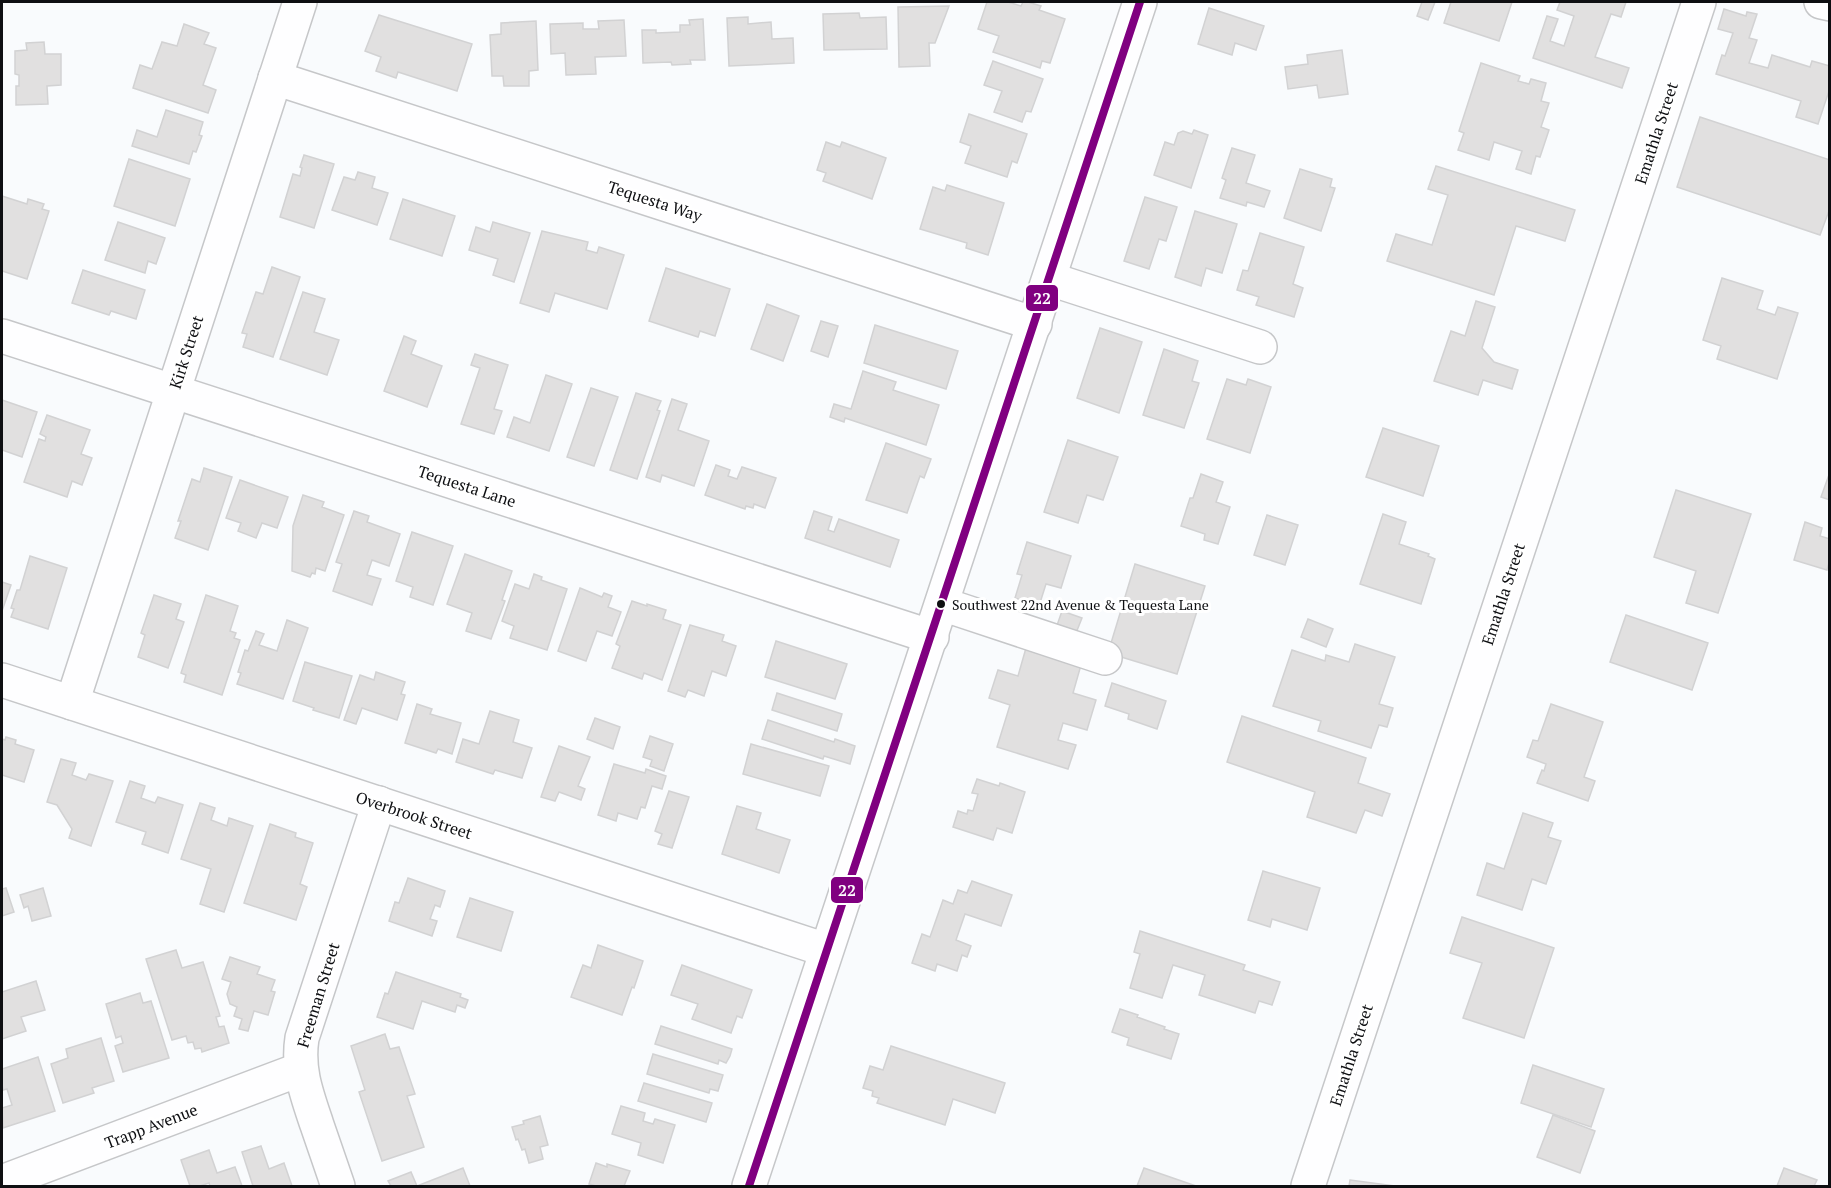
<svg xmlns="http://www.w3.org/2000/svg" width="1831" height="1188" font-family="'PT Serif',serif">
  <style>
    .building { fill: #e1e0e0; stroke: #d2d2d3; stroke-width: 1.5 }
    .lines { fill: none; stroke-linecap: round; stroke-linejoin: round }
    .minor-casing { stroke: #c6c7c9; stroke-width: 36 }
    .minor { stroke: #fefeff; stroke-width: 33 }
    .bus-1-casing { stroke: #fff; stroke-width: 12 }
    .bus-1 { stroke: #800080; stroke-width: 8 }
    .bus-dot { fill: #0e0f12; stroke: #fff; stroke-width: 2 }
    .labels { text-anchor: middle; stroke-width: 6; stroke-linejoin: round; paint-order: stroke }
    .bus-label { font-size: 14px; fill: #0e0f12; stroke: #fff; text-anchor: start }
    .street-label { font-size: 16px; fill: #0e0f12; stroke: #fff }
    .line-badge { stroke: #fff; stroke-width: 2 }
    .badge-label { font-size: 16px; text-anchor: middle; font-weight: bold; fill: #fff }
  </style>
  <rect width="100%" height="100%" fill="#f9fbfd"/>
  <g class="building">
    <polygon points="987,2 1008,2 1021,6 1023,2 1028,2 1041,6 1039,10 1065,19 1050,63 1042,61 1040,68 993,52 999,36 978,29"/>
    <polygon points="1422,2 1435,2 1428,20 1417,16"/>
    <polygon points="1451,2 1512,2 1499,41 1444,23"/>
    <polygon points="1560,2 1626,2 1621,17 1611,14 1595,57 1629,68 1622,88 1533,58 1547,16 1558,19 1550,41 1564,46 1574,16 1557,10"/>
    <polygon points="949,6 935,43 929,43 930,66 899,67 898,7"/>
    <polygon points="1209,8 1264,26 1256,50 1235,43 1232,55 1198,44"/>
    <polygon points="1724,9 1746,16 1747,12 1757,14 1749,38 1757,40 1749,63 1768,68 1772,55 1810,67 1812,61 1830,66 1830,88 1818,124 1796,117 1801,101 1716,74 1722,55 1725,56 1733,33 1718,29"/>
    <polygon points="859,13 860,18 886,17 887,49 824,50 823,14"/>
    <polygon points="379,15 472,44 457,91 398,72 396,78 376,71 381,57 365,51"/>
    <polygon points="748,17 748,24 771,22 772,39 793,38 794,63 729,66 727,18"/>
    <polygon points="703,19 705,60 690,60 691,64 672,65 671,62 643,63 642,30 656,30 656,33 680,32 680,25 690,25 689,20"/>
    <polygon points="624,20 626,56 595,57 596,74 566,75 565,53 551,54 550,24 583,23 583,29 599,29 598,21"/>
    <polygon points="536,21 538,70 529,71 529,86 504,86 503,76 492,76 490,35 501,34 501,23"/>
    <polygon points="184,24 209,33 204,44 216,48 203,85 216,90 208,113 133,88 140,65 152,69 162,42 177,46"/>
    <polygon points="44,42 45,54 61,54 61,85 47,86 48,104 16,105 16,86 19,86 19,75 15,74 15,51 27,50 26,43"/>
    <polygon points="1342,50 1348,94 1319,98 1317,85 1288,89 1285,67 1308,64 1307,55"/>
    <polygon points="993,61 1043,79 1031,112 1026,111 1022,122 994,112 1002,91 984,85"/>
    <polygon points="1481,63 1520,76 1518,81 1529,84 1531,79 1546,83 1541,101 1549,103 1541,127 1549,130 1540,157 1536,156 1531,174 1516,169 1522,151 1494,142 1489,160 1458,150 1464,133 1459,131"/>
    <polygon points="166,110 203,122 199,135 202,136 196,152 193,151 189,164 132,146 137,130 157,137"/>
    <polygon points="969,114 1027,134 1017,163 1012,161 1007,177 965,163 971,146 960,142"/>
    <polygon points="1700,117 1830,160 1830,208 1820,235 1677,187"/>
    <polygon points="1194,130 1208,135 1191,188 1154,175 1165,142 1174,145 1178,133 1183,131 1192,134"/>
    <polygon points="826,142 840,147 842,142 886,158 872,199 823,181 826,173 817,170"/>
    <polygon points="1232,148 1255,155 1246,183 1270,191 1264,207 1247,202 1246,206 1220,198 1226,180 1222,178"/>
    <polygon points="304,155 334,164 314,228 280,217 293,174 300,176 302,168 300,167"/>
    <polygon points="129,159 190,179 175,226 114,206"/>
    <polygon points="1436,166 1575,210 1565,241 1516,226 1494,295 1387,261 1396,234 1432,245 1448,195 1428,189"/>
    <polygon points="1300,169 1332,179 1330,187 1335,188 1321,231 1284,218"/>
    <polygon points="358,172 375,177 372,188 388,193 377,225 332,210 344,177 355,180"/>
    <polygon points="947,185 1004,203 988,255 966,248 967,243 920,229 933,187 945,191"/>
    <polygon points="2,196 27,204 28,199 44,204 42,209 49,211 27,279 2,271"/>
    <polygon points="1145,197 1177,207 1166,241 1159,239 1149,269 1124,261"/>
    <polygon points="403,199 455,216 442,256 390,239"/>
    <polygon points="1195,211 1237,224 1222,273 1206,268 1201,286 1175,277"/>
    <polygon points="118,222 165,238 156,264 148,261 145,273 105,260"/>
    <polygon points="493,222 530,233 514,282 493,275 498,259 469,250 476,227 490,232"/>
    <polygon points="542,231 588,242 586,250 597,253 599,247 624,255 607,309 555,293 549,312 520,303"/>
    <polygon points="1260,233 1304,247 1293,284 1303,288 1294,317 1256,305 1259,297 1237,290 1243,270 1248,271"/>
    <polygon points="272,267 300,277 273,357 243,347 247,334 242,333 256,292 263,294"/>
    <polygon points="666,268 730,289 715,336 700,331 698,337 649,321"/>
    <polygon points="83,270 145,290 136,319 111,311 109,315 72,303"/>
    <polygon points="1722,278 1763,291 1757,309 1775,315 1778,307 1798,313 1777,379 1717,359 1721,346 1703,340"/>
    <polygon points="303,292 325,299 314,332 339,340 327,375 280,359"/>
    <polygon points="1476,301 1495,307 1482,348 1494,362 1518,370 1512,389 1483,380 1478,395 1434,381 1451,331 1465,336"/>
    <polygon points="767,304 799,316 783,361 751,349"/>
    <polygon points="821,321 838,326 828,357 811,351"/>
    <polygon points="875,325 958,351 946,389 864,363"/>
    <polygon points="1100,328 1142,342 1119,413 1077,398"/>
    <polygon points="404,336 416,341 411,354 442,366 427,407 384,391"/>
    <polygon points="1164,349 1198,361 1192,381 1199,383 1184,428 1143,415"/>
    <polygon points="475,354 508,365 494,409 502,411 494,434 461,424 480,368 471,365"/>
    <polygon points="863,371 896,382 893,390 939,405 926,445 845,418 844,422 830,417 834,404 851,409"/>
    <polygon points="546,375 572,384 549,451 507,437 514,417 530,423"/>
    <polygon points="1227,379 1246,385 1248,379 1271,387 1250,453 1207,439"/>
    <polygon points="591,388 618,397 594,466 567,457"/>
    <polygon points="636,393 661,401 657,410 660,411 637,479 610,470"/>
    <polygon points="672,399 687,404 678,430 709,441 694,486 662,475 660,482 646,477"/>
    <polygon points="2,400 37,412 22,457 2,450"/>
    <polygon points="47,415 90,430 81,454 92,458 82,485 72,481 67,497 24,482 39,439 45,441 46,437 40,434"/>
    <polygon points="1383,428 1439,446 1423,496 1366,477"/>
    <polygon points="1068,440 1118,457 1103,500 1087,495 1078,523 1044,512"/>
    <polygon points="886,443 931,459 924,478 920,476 907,513 866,500"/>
    <polygon points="716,465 730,470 728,476 737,479 742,467 776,478 765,508 754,504 753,508 746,506 745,509 705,495"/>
    <polygon points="204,468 232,477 208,550 175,538 181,521 178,521 192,479 200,482"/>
    <polygon points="1830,472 1830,500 1821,497"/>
    <polygon points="1201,474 1223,482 1216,502 1230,507 1218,544 1204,540 1205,534 1181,526 1190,498 1193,498"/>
    <polygon points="240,480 288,497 277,528 262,523 256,538 238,531 241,523 226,518"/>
    <polygon points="1676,490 1751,514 1718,613 1686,603 1696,571 1654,557"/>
    <polygon points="303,495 324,502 322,507 344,515 325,571 316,568 315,574 312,573 310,577 292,571 293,526"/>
    <polygon points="354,511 369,516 367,522 400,534 389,566 372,560 367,575 381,579 372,605 333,591 342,564 336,562"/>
    <polygon points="814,511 832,517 828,530 834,532 839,519 899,540 890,567 805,538"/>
    <polygon points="1383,514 1406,522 1399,544 1429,554 1428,556 1435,559 1421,604 1360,584"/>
    <polygon points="1267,515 1298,525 1285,565 1254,555"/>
    <polygon points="1805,522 1822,528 1820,536 1830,539 1830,559 1827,570 1794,560"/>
    <polygon points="412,532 453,546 433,605 410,597 413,587 396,581"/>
    <polygon points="1027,542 1071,556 1061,588 1046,584 1039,606 1015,598 1022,575 1017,574"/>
    <polygon points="465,554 512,571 502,600 505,601 491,639 466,631 472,613 447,604"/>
    <polygon points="30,556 67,568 48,629 11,617 14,609 11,608 17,590 20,590"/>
    <polygon points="1135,564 1205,586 1177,674 1108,653"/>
    <polygon points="534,574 542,577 541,580 567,589 547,650 510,638 514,626 502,621 515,584 529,589"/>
    <polygon points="2,582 11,585 2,611"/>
    <polygon points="580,588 602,597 604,593 612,596 608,607 621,612 612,636 597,631 586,661 558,651"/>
    <polygon points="154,595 181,604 176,619 184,622 168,668 138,657 145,635 141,633"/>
    <polygon points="206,595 238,606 230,631 236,633 234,638 240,640 222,695 184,682 186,675 181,673"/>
    <polygon points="632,601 647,606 647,604 666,610 663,619 681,625 662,680 644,673 642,679 612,668 620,646 616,644"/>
    <polygon points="1062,611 1082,618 1074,638 1055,631"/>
    <polygon points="1626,615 1708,643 1692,690 1610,662"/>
    <polygon points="1308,619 1333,629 1326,647 1301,637"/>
    <polygon points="287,620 308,628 283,699 237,684 241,673 238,672 245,650 248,651 256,631 264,634 259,645 277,651"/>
    <polygon points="690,625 724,635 722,641 736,646 726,676 712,671 704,696 688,690 685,697 668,691"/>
    <polygon points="776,641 847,664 835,699 765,677"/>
    <polygon points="1355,644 1395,657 1379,704 1393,708 1387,727 1379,725 1371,748 1318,731 1321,721 1273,706 1292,650 1325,661 1326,655 1349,662"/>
    <polygon points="1026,648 1081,665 1073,693 1096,700 1087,730 1063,723 1058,740 1076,745 1068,769 997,747 1010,705 989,698 998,670 1018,676"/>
    <polygon points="305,662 352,676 339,718 313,710 314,708 293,701"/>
    <polygon points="376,672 405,682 401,694 405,695 397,720 362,708 356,724 344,720 360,675 374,680"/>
    <polygon points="1112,683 1166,701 1157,729 1128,719 1129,714 1105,706"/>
    <polygon points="777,693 842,714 837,731 772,710"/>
    <polygon points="417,704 432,709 430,714 461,723 452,754 438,749 436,753 405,743"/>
    <polygon points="1551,704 1603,722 1584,777 1595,781 1588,801 1537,783 1542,770 1544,771 1546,764 1527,757 1533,740 1538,741"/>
    <polygon points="490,711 519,720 513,742 532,748 522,778 495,770 493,774 456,762 463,739 479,744"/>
    <polygon points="1242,716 1366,758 1358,783 1390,794 1382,816 1365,810 1356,833 1307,817 1315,792 1227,762"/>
    <polygon points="595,718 620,727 613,749 587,739"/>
    <polygon points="768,720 834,742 835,739 855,746 850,764 824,756 823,759 762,739"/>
    <polygon points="650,736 673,744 664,771 650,766 652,760 643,757"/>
    <polygon points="6,737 16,740 15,744 34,750 24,782 2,775 2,739 5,740"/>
    <polygon points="751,744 829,766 820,796 743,774"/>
    <polygon points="559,746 590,757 578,786 585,789 581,800 559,792 555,801 541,797"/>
    <polygon points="61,759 76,763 72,775 86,780 89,774 113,781 91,846 69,838 72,829 57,805 47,802"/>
    <polygon points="614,764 645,773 646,769 666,776 662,789 652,786 645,808 641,807 637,819 618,813 616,821 598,815"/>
    <polygon points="977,779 999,786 1000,783 1025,792 1012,833 997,828 993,840 953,827 958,811 967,814 968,810 973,811 978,794 972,793"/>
    <polygon points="130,781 145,786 141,798 155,803 158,797 183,805 168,853 142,844 146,832 116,822"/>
    <polygon points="669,791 689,797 672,848 658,844 662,834 655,831"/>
    <polygon points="200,803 215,808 211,820 227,826 229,818 253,826 224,912 200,904 211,869 181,859"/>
    <polygon points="737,806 761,813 756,829 790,840 779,873 722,854"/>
    <polygon points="1523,813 1553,823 1548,837 1561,841 1546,884 1532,879 1522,910 1477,895 1487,863 1504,869"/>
    <polygon points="270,824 296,833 295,837 313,843 300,884 307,887 296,920 244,903"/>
    <polygon points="1263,871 1320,888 1307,930 1272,919 1270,927 1248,920"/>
    <polygon points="408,878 445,891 440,907 435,905 430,919 437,921 432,936 389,921 395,902 399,903"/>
    <polygon points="972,881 1012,895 1001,926 965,914 956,940 971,946 967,957 962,955 957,971 937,964 935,971 912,963 922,934 930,937 943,900 953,904 958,890 967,893"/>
    <polygon points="6,888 14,912 2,916 2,889"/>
    <polygon points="43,888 51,916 32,921 28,906 24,908 20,895"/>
    <polygon points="470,898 513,912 501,951 457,937"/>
    <polygon points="1462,917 1554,948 1524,1038 1463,1018 1482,963 1450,953"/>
    <polygon points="1140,931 1245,965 1243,970 1280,982 1272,1005 1259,1001 1255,1013 1199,995 1205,975 1173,965 1162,998 1130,988 1140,954 1134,952"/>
    <polygon points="598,945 643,961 634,988 632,987 622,1015 571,997 583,965 591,968"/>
    <polygon points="176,950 182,968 203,962 220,1016 216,1017 219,1027 224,1026 229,1043 202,1052 201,1048 195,1049 193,1042 188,1043 186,1036 172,1040 146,959"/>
    <polygon points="230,957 260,967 257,974 275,980 271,991 275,992 268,1015 254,1011 248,1031 239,1029 242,1019 234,1016 237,1007 230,1004 227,994 231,982 222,979"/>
    <polygon points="682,965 752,990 742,1018 737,1016 731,1033 692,1019 698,1004 671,995"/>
    <polygon points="396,972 461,994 460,997 468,1000 465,1008 457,1005 455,1012 422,1001 413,1029 377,1017 385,993 388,994"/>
    <polygon points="36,981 45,1010 21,1017 26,1031 2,1039 2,992"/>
    <polygon points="140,993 143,1003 151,1001 169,1058 123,1072 115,1046 123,1043 121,1036 116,1038 106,1004"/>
    <polygon points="1120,1009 1138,1015 1137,1017 1165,1027 1164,1029 1179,1034 1171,1059 1127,1045 1129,1038 1112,1032"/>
    <polygon points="661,1026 732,1049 730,1056 726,1063 719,1060 718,1064 655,1044"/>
    <polygon points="385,1034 390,1049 399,1047 415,1094 407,1096 424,1147 382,1161 359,1092 365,1090 351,1046"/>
    <polygon points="101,1038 114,1081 92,1088 94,1093 63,1103 51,1064 68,1058 66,1049"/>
    <polygon points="891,1046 1005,1083 995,1113 953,1099 945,1125 877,1103 879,1098 872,1096 873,1091 863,1088 870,1066 883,1070"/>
    <polygon points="653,1054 723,1075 718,1091 710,1089 709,1093 647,1074"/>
    <polygon points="38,1057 55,1111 3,1128 2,1108 12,1105 7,1089 3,1090 2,1085 2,1069"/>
    <polygon points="1533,1065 1604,1089 1591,1127 1521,1103"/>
    <polygon points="644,1083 712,1103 706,1122 638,1101"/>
    <polygon points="621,1106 645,1113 643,1121 653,1124 655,1119 675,1125 663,1163 638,1155 641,1143 612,1134"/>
    <polygon points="1553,1115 1595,1131 1580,1173 1537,1157"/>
    <polygon points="540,1116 548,1145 540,1147 543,1159 529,1163 525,1149 522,1150 518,1139 516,1140 512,1127 524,1124 523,1121"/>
    <polygon points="261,1146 269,1169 284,1163 292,1186 253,1186 242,1152"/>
    <polygon points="209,1150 217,1173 235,1167 242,1186 210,1186 209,1183 200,1186 190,1186 181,1160"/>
    <polygon points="596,1163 607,1167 607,1164 630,1171 624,1186 596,1186 589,1184"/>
    <polygon points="463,1168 470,1186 391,1186 388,1181 411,1172 417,1186"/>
    <polygon points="1144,1168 1196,1186 1137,1186"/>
    <polygon points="1784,1168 1817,1180 1814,1186 1777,1186"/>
    <polygon points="1350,1180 1395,1186 1349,1186"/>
  </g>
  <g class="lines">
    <defs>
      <g id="minor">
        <polyline points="1821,2 1830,4"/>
        <polyline points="275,78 1035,324"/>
        <polyline points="1050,279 1260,347"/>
        <polyline points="2,336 932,637"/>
        <polyline points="942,604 1105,658"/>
        <polyline points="2,680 826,950"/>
        <polyline points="72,703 300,2"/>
        <polyline points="2,1182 301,1069"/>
        <path d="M338 1186C331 1166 324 1145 317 1125 307 1095 297 1070 302 1038L379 803"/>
        <polyline points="749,1186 1140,2"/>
        <polyline points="1308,1186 1699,2"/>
      </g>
    </defs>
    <use href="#minor" class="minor-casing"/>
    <use href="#minor" class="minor"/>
    <defs>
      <polyline id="bus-1" points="749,1186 1140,2"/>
    </defs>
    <use href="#bus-1" class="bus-1-casing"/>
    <use href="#bus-1" class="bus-1"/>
  </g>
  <circle class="bus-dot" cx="941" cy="604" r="5"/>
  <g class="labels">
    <g class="bus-label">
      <text x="952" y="610">Southwest 22nd Avenue &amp; Tequesta Lane</text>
    </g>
    <g class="street-label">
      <text transform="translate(1656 133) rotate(-72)" y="6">Emathla Street</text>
      <text transform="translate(655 201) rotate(18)" y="6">Tequesta Way</text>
      <text transform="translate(186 352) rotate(-72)" y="6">Kirk Street</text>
      <text transform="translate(467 486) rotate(18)" y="6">Tequesta Lane</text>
      <text transform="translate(1503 594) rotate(-72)" y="6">Emathla Street</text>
      <text transform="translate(414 815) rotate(18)" y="6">Overbrook Street</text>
      <text transform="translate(318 995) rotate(-73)" y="6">Freeman Street</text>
      <text transform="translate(1351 1055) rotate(-72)" y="6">Emathla Street</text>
      <text transform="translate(151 1126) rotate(-21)" y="6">Trapp Avenue</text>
    </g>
  </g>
  <g class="line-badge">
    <rect x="1025" y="284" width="34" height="28" rx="6" fill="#800080"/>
    <rect x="830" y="876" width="34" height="28" rx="6" fill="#800080"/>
  </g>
  <g class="badge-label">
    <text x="1042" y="304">22</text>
    <text x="847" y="896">22</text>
  </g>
  <rect width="1831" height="1188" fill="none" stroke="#0e0f12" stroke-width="6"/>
</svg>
